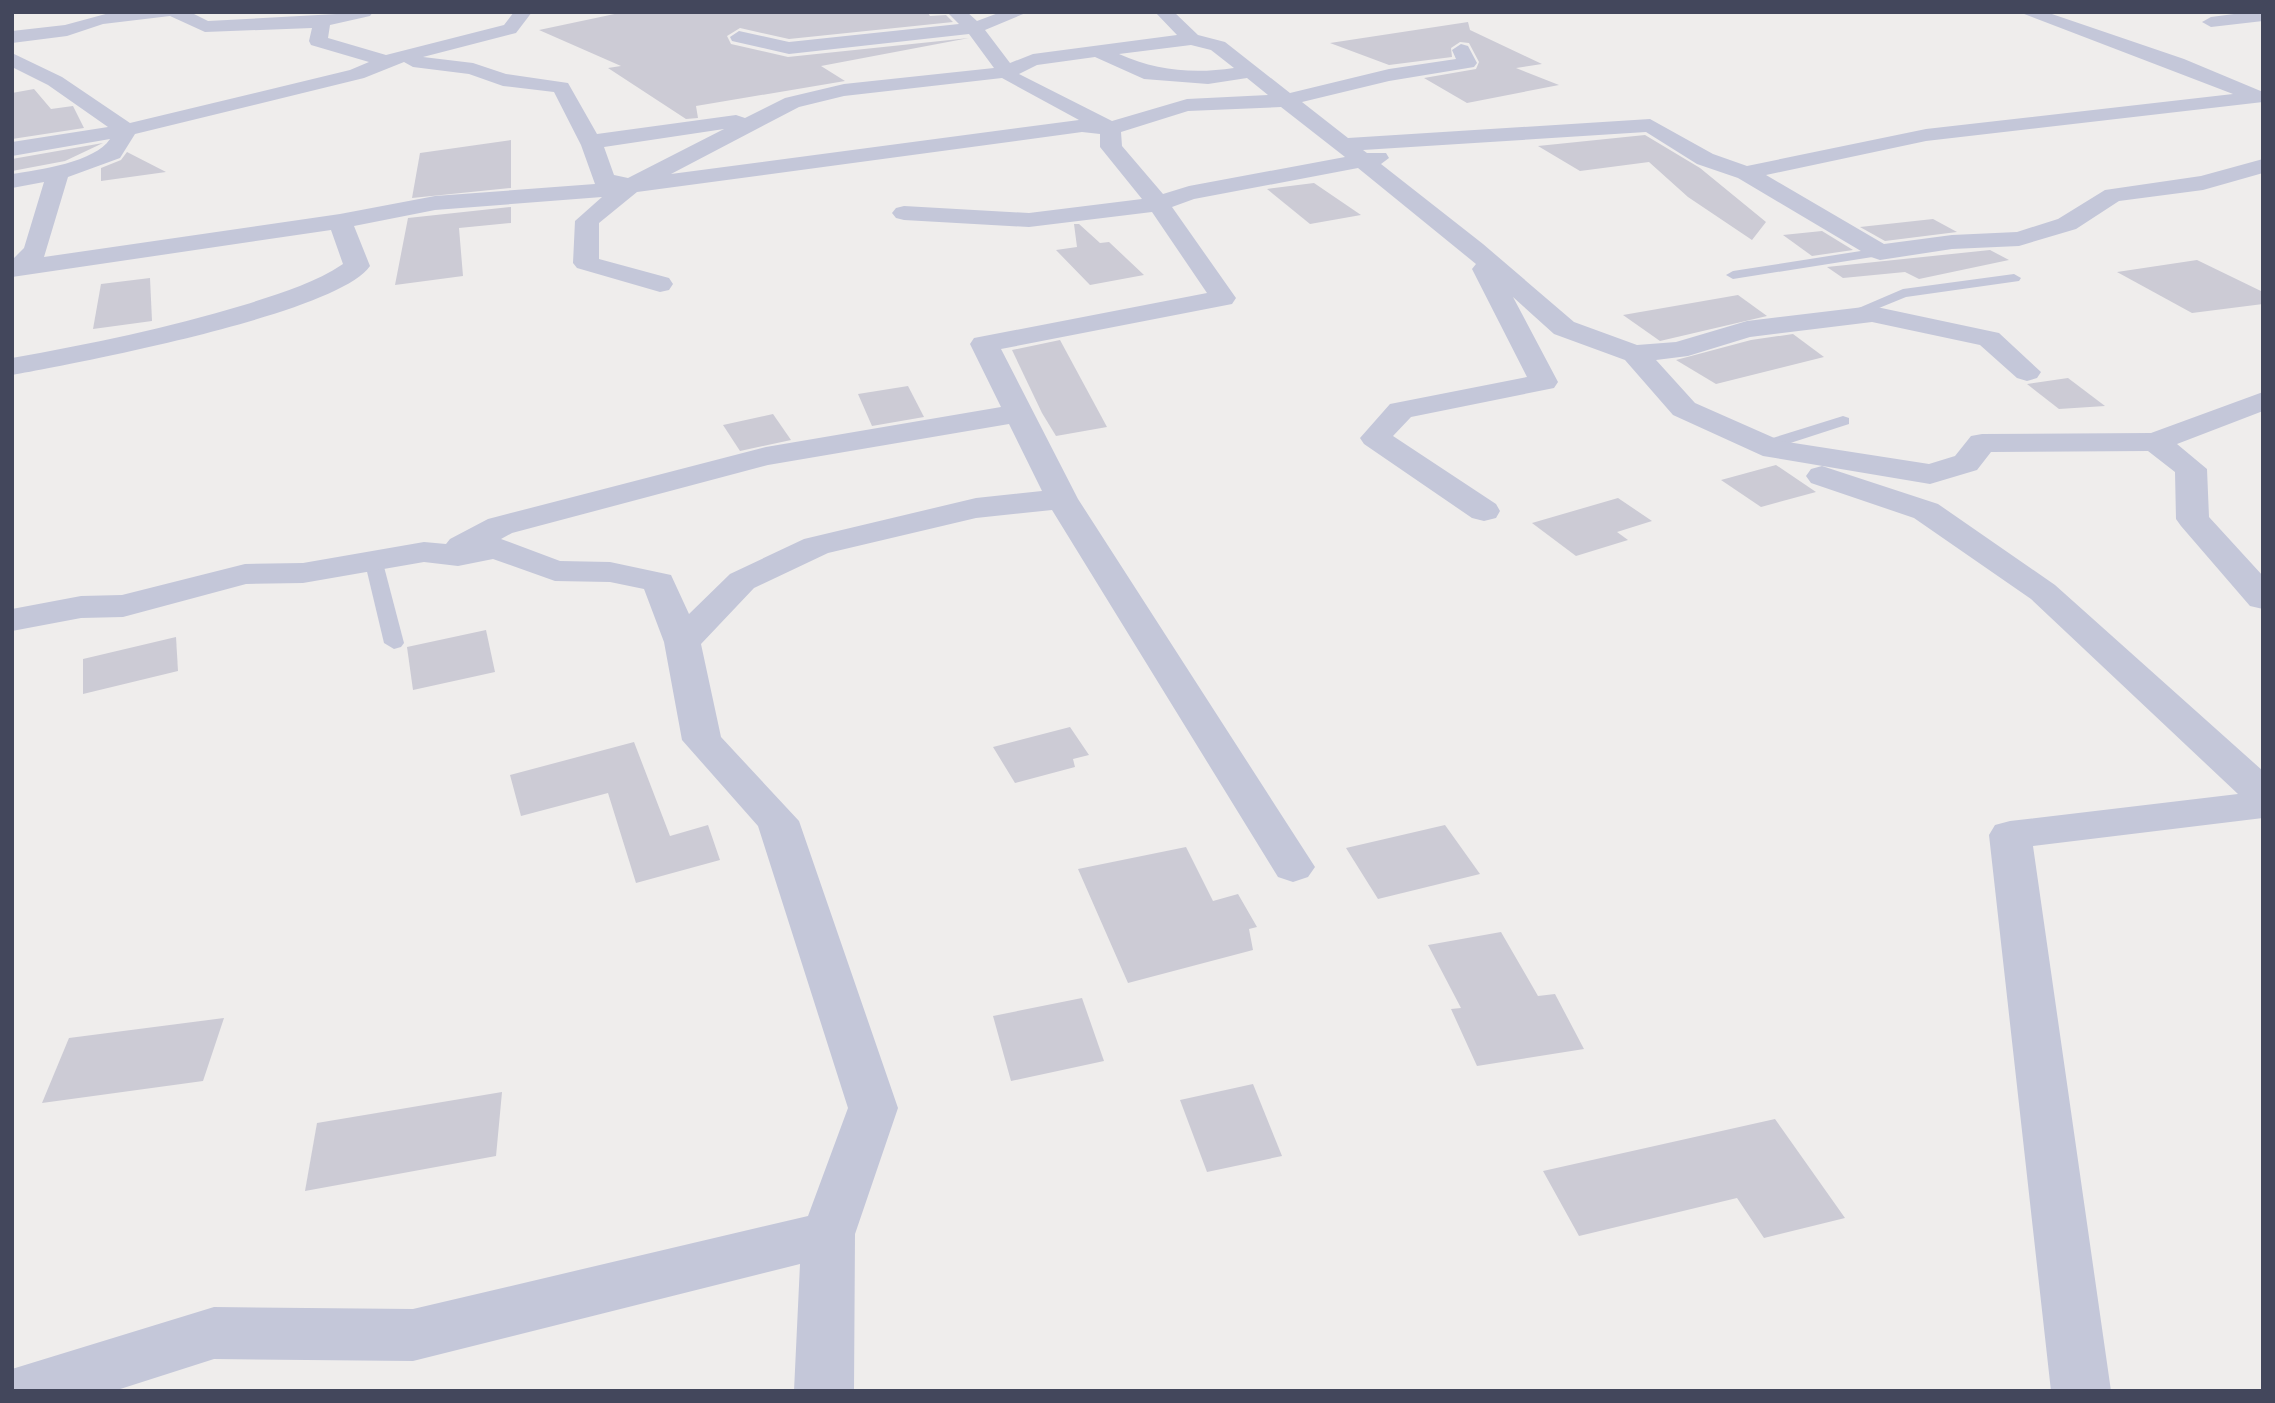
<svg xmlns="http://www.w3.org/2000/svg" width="2275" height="1403" font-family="Lato,sans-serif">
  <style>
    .building { fill: #cccbd5 }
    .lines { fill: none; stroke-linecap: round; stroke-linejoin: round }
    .service { fill: #c4c7d9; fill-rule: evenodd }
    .minor { fill: #c4c7d9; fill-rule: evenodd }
  </style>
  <rect width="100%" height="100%" fill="#efedec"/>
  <g class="building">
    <polygon points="624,12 928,13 930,16 946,15 953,22 789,39 740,28 727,36 731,44 788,57 969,38 821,66 845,81 696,106 698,118 686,119 608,68 621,66 539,30"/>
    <polygon points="1468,22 1470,30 1542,64 1516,68 1559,85 1467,103 1424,78 1476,69 1479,62 1469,43 1460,42 1451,48 1452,57 1389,65 1330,43"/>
    <polygon points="34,89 51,109 73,106 84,128 12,139 12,93"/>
    <polygon points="1645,135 1700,168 1766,222 1752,240 1688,197 1649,162 1580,171 1538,146"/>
    <polygon points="511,140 511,188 412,198 420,153"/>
    <polygon points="103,143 65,161 12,171 12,159"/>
    <polygon points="127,152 166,172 101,181 101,168 121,160"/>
    <polygon points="1314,183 1361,215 1310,224 1267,189"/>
    <polygon points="511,207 511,223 459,228 463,276 395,285 408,218"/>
    <polygon points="1933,219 1957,232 1885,241 1860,227"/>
    <polygon points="1074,224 1079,224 1100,243 1109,242 1144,275 1090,285 1056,250 1077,247"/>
    <polygon points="1822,231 1853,250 1812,256 1783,235"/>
    <polygon points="1990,250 2009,260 1919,279 1905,272 1843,278 1827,267"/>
    <polygon points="2197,260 2263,292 2263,304 2192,313 2117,272"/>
    <polygon points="150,278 152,321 93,329 101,284"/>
    <polygon points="1738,295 1767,316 1660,341 1623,315"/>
    <polygon points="1793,334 1824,357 1716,384 1676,360 1751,340"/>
    <polygon points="1060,340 1107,427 1056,436 1042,413 1012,350"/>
    <polygon points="2068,378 2105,406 2059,409 2027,384"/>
    <polygon points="908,386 924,417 872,426 858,394"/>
    <polygon points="773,414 791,440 740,451 723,425"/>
    <polygon points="1776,465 1816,492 1761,507 1721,480"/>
    <polygon points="1618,498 1652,521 1617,532 1628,540 1576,556 1532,523"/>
    <polygon points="486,630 495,672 413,690 407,647"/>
    <polygon points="176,637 178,671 83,694 83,659"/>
    <polygon points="1070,727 1089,755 1073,759 1075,767 1015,783 993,747"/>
    <polygon points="634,742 670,836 708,825 720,860 636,883 608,793 521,816 510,775"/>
    <polygon points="1445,825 1480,874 1378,899 1346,848"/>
    <polygon points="1186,847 1213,901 1238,894 1257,927 1249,929 1253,950 1128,983 1078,869"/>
    <polygon points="1501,932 1538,996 1555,994 1584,1049 1477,1066 1451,1009 1461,1008 1428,945"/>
    <polygon points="1082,998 1104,1061 1011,1081 993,1016"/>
    <polygon points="224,1018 203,1081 42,1103 69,1038"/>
    <polygon points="1253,1084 1282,1156 1207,1172 1180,1100"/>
    <polygon points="502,1092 496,1156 305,1191 317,1123"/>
    <polygon points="1775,1119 1845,1218 1764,1238 1737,1198 1579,1236 1543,1171"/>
  </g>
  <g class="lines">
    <g class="service">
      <polygon points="1880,248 1887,252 1885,255 1733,279 1726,275 1733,271"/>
      <polygon points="2014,274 2021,278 2019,281 1906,297 1852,319 1842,319 1840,316 1903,289"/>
      <polygon points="1843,416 1849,418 1849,424 1766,451 1758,446 1760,442"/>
      <polygon points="373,553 382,559 404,643 401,647 394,649 384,643 364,559"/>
    </g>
    <g class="minor">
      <path d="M113 12H190L208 21 373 12 370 16 330 25 328 38 386 55 504 25 514 12H532L516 33 423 57 473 63 506 74 568 83 597 134 736 115 745 118 785 98 844 84 994 68 969 34 789 54 732 41 730 37 739 31 789 42 959 24 947 12H967L977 21 1001 12H1028L985 30 1010 63 1033 54 1177 35 1155 12H1174L1198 35 1225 42 1290 93 1389 69 1456 59 1452 50 1461 44 1468 46 1477 63 1474 67 1389 81 1302 102 1348 138 1650 119 1713 154 1747 166 1926 129 2233 94 2019 12H2046L2184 59 2263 92V102L1926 141 1766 175 1884 244 1952 235 2017 232 2058 219 2105 190 2201 176 2263 159V173L2203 190 2119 201 2076 229 2019 246 1952 249 1880 260 1871 257 1738 178 1697 164 1646 132 1363 150 1367 153H1386L1389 158 1381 164 1483 244 1574 322 1637 345 1676 342 1747 321 1872 306 1999 333 2041 372 2037 378 2027 381 2017 378 1980 345 1872 322 1750 337 1688 356 1656 360 1695 403 1781 441 1929 464 1955 456 1971 436 1982 434 2151 433 2263 392V411L2177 444 2207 469 2209 517 2263 576V609L2250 606 2181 526 2176 519 2175 472 2148 451 1991 452 1977 470 1930 484 1763 456 1673 415 1625 360 1554 334 1513 297 1558 382 1554 388 1411 417 1393 436 1496 504 1500 511 1496 518 1484 521 1472 518 1364 444 1360 438 1390 404 1527 377 1472 269 1476 264 1358 168 1194 199 1172 207 1236 298 1232 304 1001 349 1078 499 1315 867 1308 877 1293 882 1278 877 1052 510 976 518 828 553 754 588 701 644 721 737 799 821 898 1108 855 1234 854 1391H794L800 1264 413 1361 214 1359 114 1391H12V1369L214 1307 413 1309 808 1216 848 1108 758 826 682 740 664 642 644 589 610 582 555 581 493 559 458 566 424 562 303 583 246 584 123 617 81 618 12 631V609L81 596 122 595 245 564 303 563 424 542 446 544 450 539 488 519 766 447 1001 407 970 344 974 338 1207 293 1152 212 1029 227 904 220 896 218 892 213 896 208 904 206 1029 213 1142 199 1100 147V134L1082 132 637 192 599 223V259L669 278 673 284 669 290 660 292 577 268 573 263 575 221 602 197 435 210 354 226 370 266C337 314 77 363 12 375V358C90 344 168 328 244 305 278 294 313 284 343 264L331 230 12 277V260L24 248 44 182 12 188V174C39 170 95 162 110 139L12 156V142L108 127 48 85 12 67V53L62 77 130 123 350 70 369 62 311 45 309 41 312 28 205 32 170 16 103 24 67 36 12 43V31L65 25ZM1191 45 1211 50 1234 68C1194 74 1156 71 1119 54ZM1095 57 1144 79 1208 84 1247 78 1268 95 1187 99 1112 121 1019 74 1037 65ZM404 62 413 67 469 74 503 86 554 92 581 145 595 184 435 196 340 214 44 257 68 177 120 158 135 134 364 78ZM1002 78 1079 120 671 174 799 107 844 96ZM1281 107 1345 157 1189 186 1163 194 1122 146 1121 132 1188 111ZM724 129 628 178 614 175 604 147ZM1009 424 1042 491 976 498 804 539 730 574 689 614 671 575 610 562 560 561 501 539 512 533 768 465Z"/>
      <polygon points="2249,12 2263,12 2263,21 2211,27 2202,22 2211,17"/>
      <polygon points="1822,466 1938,504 2055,585 2263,771 2263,818 2033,846 2111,1391 2051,1391 1989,835 1995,825 2010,821 2238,794 2031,599 1914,518 1811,483 1806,476 1811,469"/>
    </g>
  </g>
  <rect width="2275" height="1403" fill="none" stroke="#43475c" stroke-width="28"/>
</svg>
